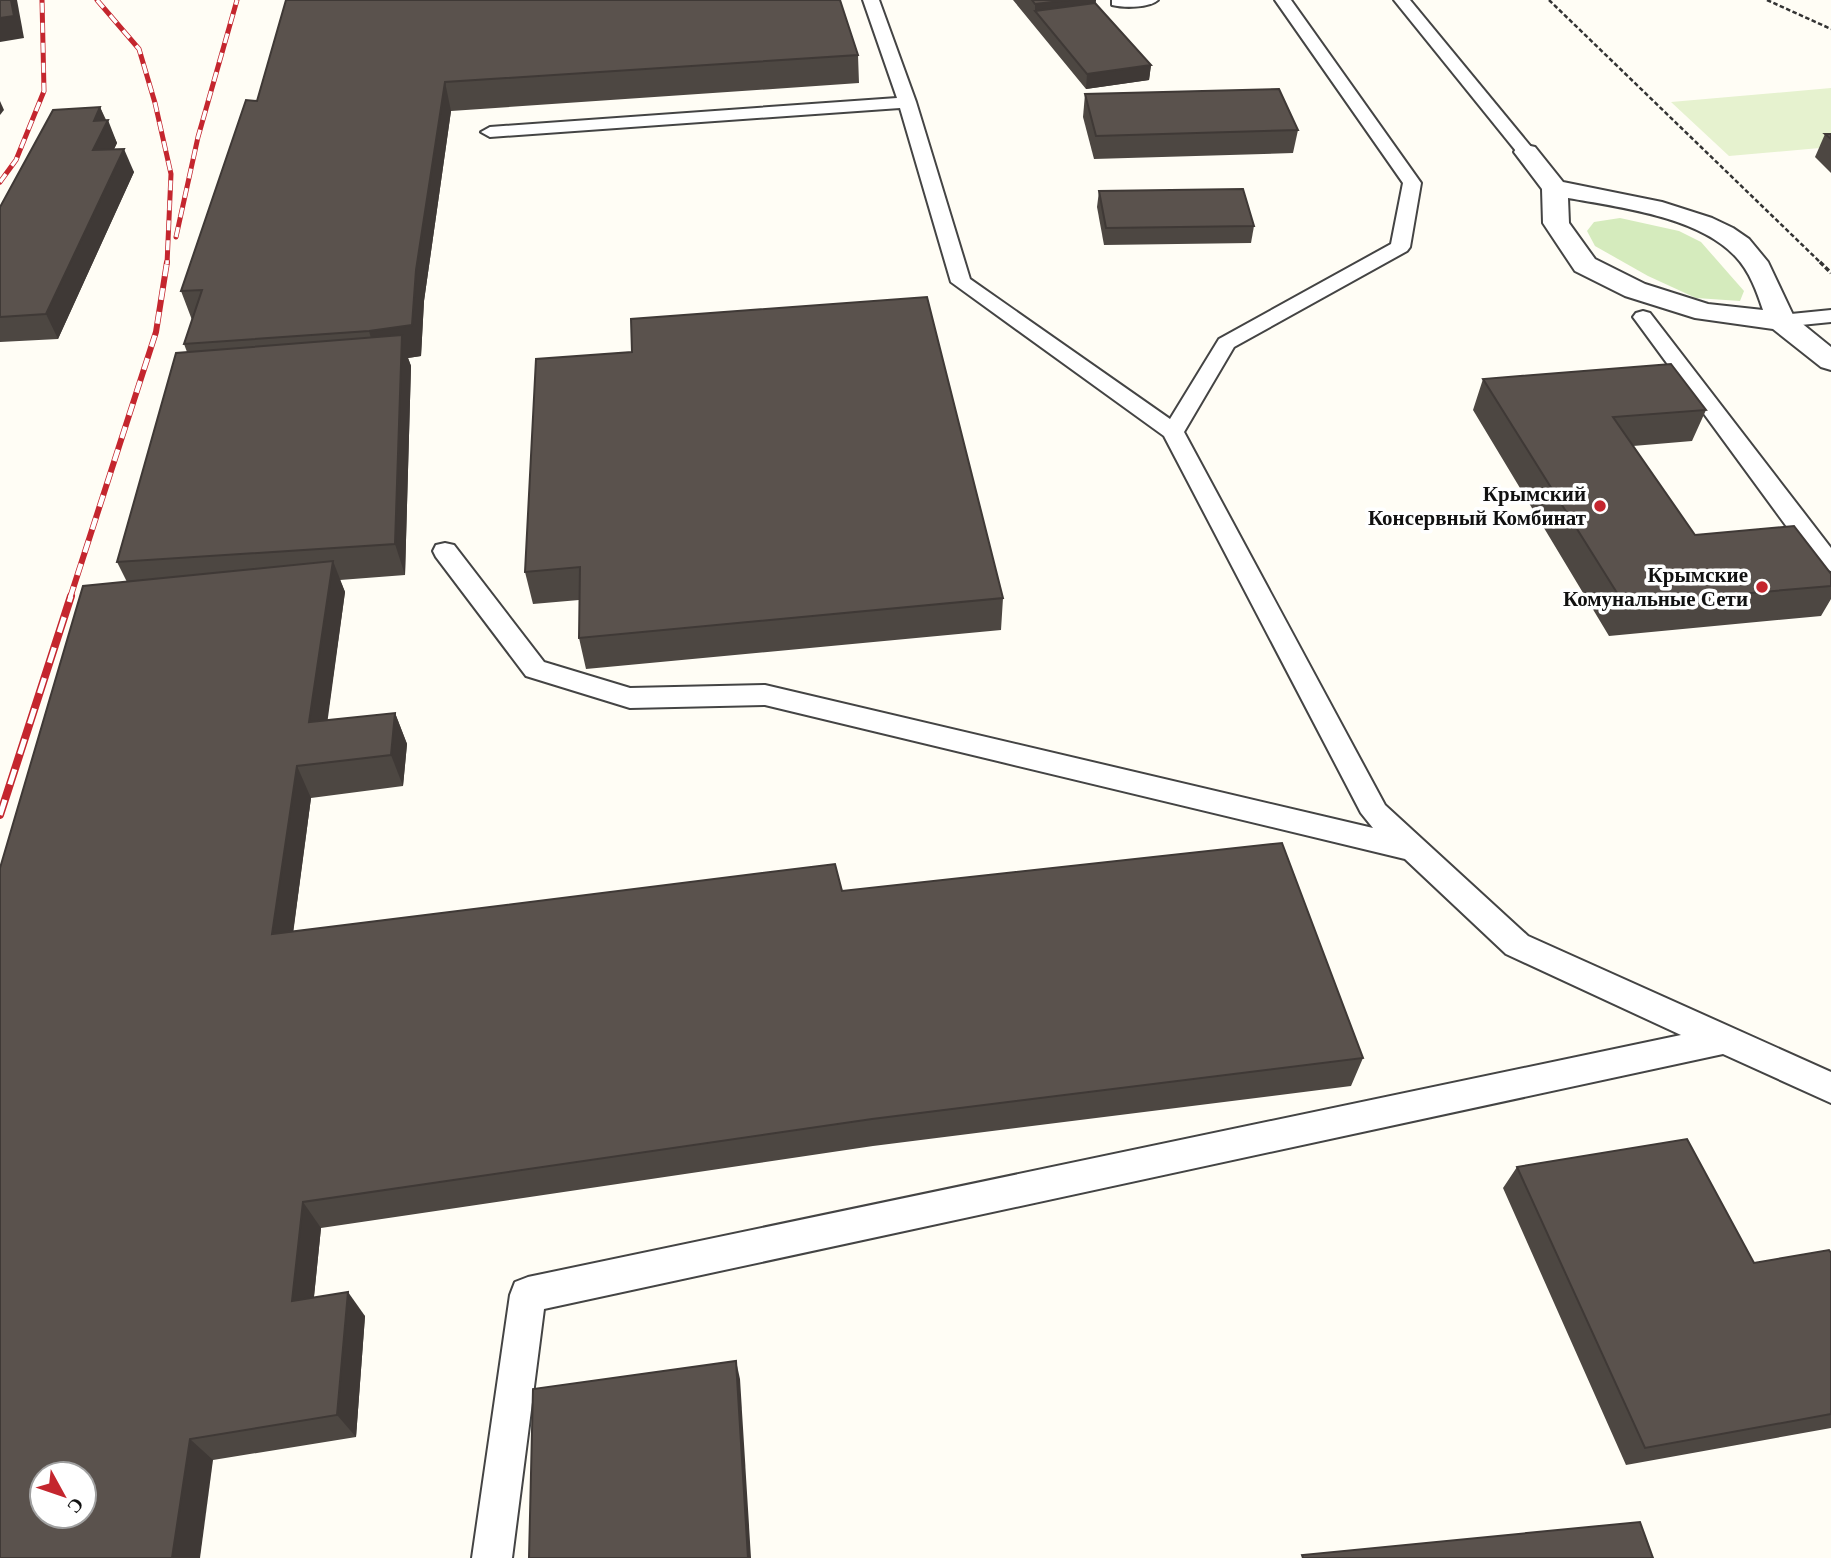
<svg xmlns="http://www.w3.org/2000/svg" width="1831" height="1558" font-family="'Times New Roman',serif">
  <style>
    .green { fill: #d5ebbd }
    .pitch { fill: #e6f2cf }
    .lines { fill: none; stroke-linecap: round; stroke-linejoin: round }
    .service-casing { stroke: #444; stroke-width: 4 }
    .minor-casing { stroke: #444; stroke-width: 4 }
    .path-far1 { stroke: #333; stroke-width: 2.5; stroke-dasharray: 4.5 2.5; stroke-linecap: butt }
    .path { stroke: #333; stroke-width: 3.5; stroke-dasharray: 5 2.5; stroke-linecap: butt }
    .service { fill: #fff; fill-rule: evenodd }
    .minor { fill: #fff; fill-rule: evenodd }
    .rail-far2-casing { stroke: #c4262e; stroke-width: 5 }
    .rail-far1-casing { stroke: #c4262e; stroke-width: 6 }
    .rail-casing { stroke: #c4262e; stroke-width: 8 }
    .rail-far2 { stroke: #fff; stroke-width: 3.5; stroke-dasharray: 10; stroke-linecap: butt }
    .rail-far1 { stroke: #fff; stroke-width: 4.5; stroke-dasharray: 12; stroke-linecap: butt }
    .rail { stroke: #fff; stroke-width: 5; stroke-dasharray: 16; stroke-linecap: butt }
    .wall { fill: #4d4742 }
    .shaded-wall { fill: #3f3936 }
    .building { fill: #5a524d; stroke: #3f3936; stroke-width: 2; fill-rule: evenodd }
    .poi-dot { fill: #c4262e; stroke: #fff; stroke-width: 2.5 }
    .labels { text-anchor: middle; stroke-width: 7; stroke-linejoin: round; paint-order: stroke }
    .poi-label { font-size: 21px; font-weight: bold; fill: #111; stroke: #fff; text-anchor: end }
  </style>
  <rect width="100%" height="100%" fill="#fffdf5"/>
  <polygon class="green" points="1620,218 1679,231 1701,242 1744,291 1740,301 1696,298 1648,276 1595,246 1587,231 1594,222"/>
  <polygon class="pitch" points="1831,88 1831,147 1729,156 1671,102"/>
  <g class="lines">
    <defs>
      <g id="service">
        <polygon points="863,0 879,0 916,102 970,279 1170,419 1219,339 1391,244 1403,183 1275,0 1291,0 1421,183 1410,247 1407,251 1234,347 1184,432 1385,805 1528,936 1831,1072 1831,1103 1723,1054 544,1309 512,1558 472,1558 510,1295 515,1282 528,1277 1681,1035 1506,954 1405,859 765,705 630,708 526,676 436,557 433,551 436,545 445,543 454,545 544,662 630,688 765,685 1373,828 1361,813 1164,436 951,282 900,108 490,137 481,132 490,127 897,98"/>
        <path d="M1112 0H1158C1149 8 1124 8 1112 5Z"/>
        <polygon points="1394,0 1410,0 1532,148 1535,152 1532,156 1520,156"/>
        <polygon points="1831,310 1831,322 1781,327 1774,325 1771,321 1774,317 1781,315"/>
        <polygon points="1643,311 1650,313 1831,548 1831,571 1822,569 1798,542 1636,321 1633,317 1636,313"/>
      </g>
      <path id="minor" d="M1526 145 1535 147 1563 182 1662 202 1712 218 1733 228 1749 239 1768 262 1794 317 1831 347V370L1821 367 1773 329 1695 318 1625 296 1575 271 1543 223 1542 189 1514 152 1517 147ZM1568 198C1619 207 1700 217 1736 257 1750 272 1757 292 1763 310L1708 304 1645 284 1595 259 1569 223Z"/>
    </defs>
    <use href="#service" class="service-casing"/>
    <use href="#minor" class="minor-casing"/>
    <g class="path-far1">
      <polyline points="1549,0 1822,264"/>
      <polyline points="1767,0 1831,29"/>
    </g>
    <polyline class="path" points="1820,262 1831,273"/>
    <use href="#service" class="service"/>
    <use href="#minor" class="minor"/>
    <defs>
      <g id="rail-far2">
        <polyline points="97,0 139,49 155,103 171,174 167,264"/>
        <polyline points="0,182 16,160 44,91 42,0"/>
        <polyline points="176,237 198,137 237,0"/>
      </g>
      <polyline id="rail-far1" points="70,598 156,332 167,262"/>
      <polyline id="rail" points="0,815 71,596"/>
    </defs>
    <use href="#rail-far2" class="rail-far2-casing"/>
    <use href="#rail-far1" class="rail-far1-casing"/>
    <use href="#rail" class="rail-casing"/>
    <use href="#rail-far2" class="rail-far2"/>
    <use href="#rail-far1" class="rail-far1"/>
    <use href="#rail" class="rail"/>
  </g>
  <g class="wall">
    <polygon points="286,0 858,55 859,83 451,111 424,301 421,356 408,358 411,366 405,575 340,580 345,592 327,720 395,713 407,744 403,786 311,798 293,932 842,891 1363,1058 1351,1086 873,1146 321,1228 314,1297 365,1316 356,1437 213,1460 0,1558 127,582 117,562 187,352 184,344 192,320 181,291 257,101"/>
    <polygon points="1013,0 1096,0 1095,3 1151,65 1149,80 1086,89"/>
    <polygon points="1085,94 1298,130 1293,153 1094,159 1083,117"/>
    <polygon points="100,107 117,143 114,149 134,172 58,339 0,342 0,207"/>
    <polygon points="1825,134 1831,134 1831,173 1815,157"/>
    <polygon points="1099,191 1254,226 1251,243 1104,245 1097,207"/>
    <polygon points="536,359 1003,598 1001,630 586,669 579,638 579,600 533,604 525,572"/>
    <polygon points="1483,379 1706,410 1692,441 1633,446 1695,535 1831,574 1831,599 1821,616 1609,636 1473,410"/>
    <polygon points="1517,1167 1754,1263 1831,1253 1831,1428 1626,1465 1503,1188"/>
  </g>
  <g class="shaded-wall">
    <polygon points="11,0 17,0 24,38 0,42 0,18"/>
    <polygon points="1069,0 1096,0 1094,18 1035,11 1035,4"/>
    <polygon points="1151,65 1149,80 1086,89 1087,74"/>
    <polygon points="445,82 451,111 424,301 421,356 408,358 411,366 405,575 395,544 378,362 369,331 416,270"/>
    <polygon points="0,101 4,110 0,115"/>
    <polygon points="100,107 106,122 108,120 117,143 102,174 93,150 94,121"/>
    <polygon points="124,149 134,172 58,339 46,314"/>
    <polygon points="333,561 345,592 323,754 309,722"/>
    <polygon points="395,713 407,744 403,786 391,755"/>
    <polygon points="297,766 311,798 289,964 272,934"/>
    <polygon points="303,1202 321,1228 311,1325 292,1301"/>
    <polygon points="348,1292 365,1316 356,1437 337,1415"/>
    <polygon points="736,1361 740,1379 751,1558 748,1558"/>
    <polygon points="190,1439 213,1460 200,1558 172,1558"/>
  </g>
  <g class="building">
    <polygon points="0,0 11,0 14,16 0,18"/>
    <polygon points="286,0 840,0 858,55 445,82 416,270 412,325 369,331 184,344 202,290 181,291 246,100 257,101"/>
    <polygon points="1032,0 1069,0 1035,4"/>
    <polygon points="1095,3 1151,65 1087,74 1035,11"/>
    <polygon points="1279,89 1298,130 1096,136 1085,94"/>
    <polygon points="100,107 94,121 108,120 93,150 124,149 46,314 0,317 0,207 53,110"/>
    <polygon points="1825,134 1831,134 1831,139"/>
    <polygon points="1243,189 1254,226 1106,228 1099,191"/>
    <polygon points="927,297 1003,598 579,638 580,567 525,572 536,359 632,352 631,319"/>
    <polygon points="402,335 395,544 117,562 176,353"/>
    <polygon points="1671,364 1706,410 1613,417 1695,535 1794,526 1831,574 1831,586 1624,604 1483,379"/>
    <path d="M333 561 309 722 395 713 391 755 297 766 272 934 835 864 842 891 1282 843 1363 1058 872 1119 303 1202 292 1301 348 1292 337 1415 190 1439 172 1558H0V868L83 586ZM42 1474H84V1516H42Z"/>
    <polygon points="1687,1139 1754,1263 1829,1250 1831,1253 1831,1414 1645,1448 1517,1167"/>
    <polygon points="736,1361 748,1558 529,1558 533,1389"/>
    <polygon points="1640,1522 1653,1558 1303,1558 1302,1555"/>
  </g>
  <g class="poi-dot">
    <circle cx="1600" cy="506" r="7"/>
    <circle cx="1762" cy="587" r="7"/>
  </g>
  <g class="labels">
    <g class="poi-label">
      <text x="1586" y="501">Крымский<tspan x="1586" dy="24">Консервный Комбинат</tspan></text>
      <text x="1748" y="582">Крымские<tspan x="1748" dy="24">Комунальные Сети</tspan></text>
    </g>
  </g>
  <g transform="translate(63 1495) rotate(130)"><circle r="33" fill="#ffffff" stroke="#a0a0a0" stroke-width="2"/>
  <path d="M0-5L12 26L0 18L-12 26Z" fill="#c4262e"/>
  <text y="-10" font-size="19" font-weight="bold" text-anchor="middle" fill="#111111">С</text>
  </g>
</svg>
